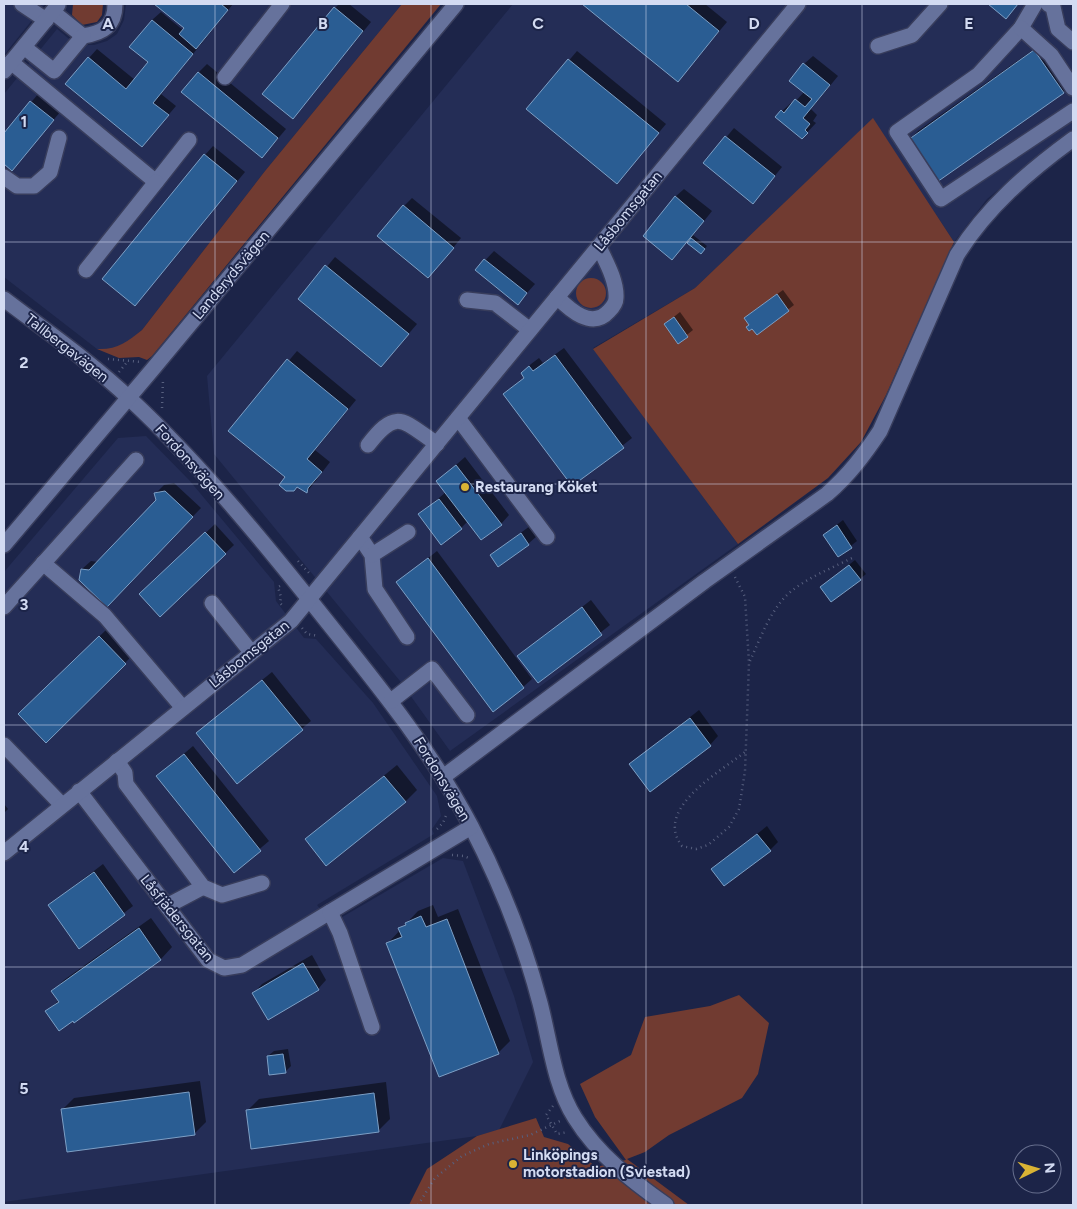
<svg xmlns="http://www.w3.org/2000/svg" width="1077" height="1209" font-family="Figtree,sans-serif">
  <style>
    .built { fill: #242d56 }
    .green { fill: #713b31 }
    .shadow { fill: #0007 }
    .building { fill: #2a5d93; stroke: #7d9fc5 }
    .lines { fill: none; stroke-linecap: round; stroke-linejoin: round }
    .minor-casing { stroke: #383d5c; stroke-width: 18 }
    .path { stroke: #58607f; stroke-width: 2.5; stroke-dasharray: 1 4; stroke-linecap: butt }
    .minor { stroke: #66729c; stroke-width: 15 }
    .grid { fill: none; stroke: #d3dbf2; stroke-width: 1; stroke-opacity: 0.55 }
    .poi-dot { fill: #d9b334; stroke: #1c2448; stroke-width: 2 }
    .labels { text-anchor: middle; stroke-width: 4; stroke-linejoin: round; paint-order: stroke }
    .street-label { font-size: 15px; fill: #d3dbf2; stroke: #1c2448 }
    .poi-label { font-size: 15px; font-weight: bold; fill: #d3dbf2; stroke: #1c2448; text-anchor: start }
    .grid-label { font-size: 16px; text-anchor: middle; font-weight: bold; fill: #d3dbf2; stroke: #1c2448; stroke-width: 4; stroke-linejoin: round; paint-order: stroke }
  </style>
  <rect width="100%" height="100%" fill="#1c2448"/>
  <g class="built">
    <polygon points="4,4 45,4 4,55"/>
    <polygon points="126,4 402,4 265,171 142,330 124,345 109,350 97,349 4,277 4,94 57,29 74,43 84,45 94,45 107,41 117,34 124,20"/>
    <polygon points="513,4 1073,4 1073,131 1036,159 987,199 954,242 873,119 695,288 593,348 738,544 450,751 400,681 214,454 207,376"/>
    <polygon points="146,436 190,481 274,582 276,601 304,638 316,639 373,703 437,796 441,816 432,829 434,834 317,905 332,923 443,858 463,861 514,996 533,1062 499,1130 477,1136 4,1202 4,572 118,438"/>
  </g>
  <g class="green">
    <polygon points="73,4 103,4 102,15 97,22 82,25 72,15"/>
    <path d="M402 4H441L152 356 147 360 139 357 119 358 97 349C117 350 127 342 142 330L265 171Z"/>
    <polygon points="873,118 954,242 886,395 861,442 828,478 738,544 593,349 695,288"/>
    <circle cx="591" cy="293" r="15"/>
    <polygon points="739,995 769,1023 758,1074 742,1098 669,1135 645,1152 627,1159 689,1205 409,1205 427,1169 477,1136 536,1118 544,1137 568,1144 596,1167 626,1160 595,1117 580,1084 631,1055 645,1017 710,1006"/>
  </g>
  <g class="shadow">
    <polygon points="156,4 233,4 161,94 176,106 142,146 89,58 97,49 135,80 150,62 131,46 152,20 161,12 184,31 186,28"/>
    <polygon points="339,4 349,4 371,22 293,118 335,8"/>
    <polygon points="584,4 705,4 727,22 678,80"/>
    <polygon points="1043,43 1072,84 1063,92 909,140 918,131"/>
    <polygon points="577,51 666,124 625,173 528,109"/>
    <polygon points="813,56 838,76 811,109 817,115 813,121 816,123 802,138 782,111 791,103 793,104 805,91 804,64"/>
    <polygon points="207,64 286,129 270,148 198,73"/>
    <polygon points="39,93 61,111 12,169 4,162 4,134"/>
    <polygon points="734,128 782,167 761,193 705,163"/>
    <polygon points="213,146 245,172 135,305 205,155"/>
    <polygon points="684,189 712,211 693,235 707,246 701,253 688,241 672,258 675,197"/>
    <polygon points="412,198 461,238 437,268 404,206"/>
    <polygon points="494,251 535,284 518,303 476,270"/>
    <polygon points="335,257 417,324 381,366 300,299"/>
    <polygon points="783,290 794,305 757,333 750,324 751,313"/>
    <polygon points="680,312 693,330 678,342 665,324"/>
    <polygon points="564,348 632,438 573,485 505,394 525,377 522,373 531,364 539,358 543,363"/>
    <polygon points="297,351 356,400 315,450 330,462 307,492 230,431"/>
    <polygon points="465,457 509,515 501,524 468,521 461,528 420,514 446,492 438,481"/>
    <polygon points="174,483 201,508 107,605 82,569 91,561 98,562 157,501 156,493 164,485"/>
    <polygon points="843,520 857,541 838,556 824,535"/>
    <polygon points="215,524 234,545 160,615 150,586"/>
    <polygon points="530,526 537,536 528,544 491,555"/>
    <polygon points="437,551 532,679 523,687 398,582"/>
    <polygon points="855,560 866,574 860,579 821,587"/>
    <polygon points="591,600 610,625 538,682 519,656"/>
    <polygon points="108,628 134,654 46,741 20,714"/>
    <polygon points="272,672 311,721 237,782 206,725"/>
    <polygon points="699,710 718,736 710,745 631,764"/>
    <polygon points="193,746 269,841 234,871 158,776"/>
    <polygon points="397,765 417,790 405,802 306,839"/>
    <polygon points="4,804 8,809 4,813"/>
    <polygon points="767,826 778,842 770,850 713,869"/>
    <polygon points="103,864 133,906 80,947 49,905"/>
    <polygon points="433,905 438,917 458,909 510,1041 498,1053 388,943 418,911"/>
    <polygon points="151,918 172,947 161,959 74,1021 47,1012 59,1000 53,991 64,980"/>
    <polygon points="312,955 326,980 318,989 254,993 262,984"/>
    <polygon points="288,1049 291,1066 285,1072 268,1056 274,1051"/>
    <polygon points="200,1081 206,1122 194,1134 62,1110 74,1098"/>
    <polygon points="386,1082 390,1119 379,1130 248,1110 259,1099"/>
  </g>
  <g class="building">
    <polygon points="154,4 221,4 228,10 196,49 179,34 184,28"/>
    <polygon points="582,4 686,4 719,31 678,82"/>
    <polygon points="988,4 1018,4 1006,19"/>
    <polygon points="334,7 363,31 293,119 262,94"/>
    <polygon points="152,20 193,54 153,103 169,115 142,147 65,84 88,57 126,89 148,62 129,47"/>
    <polygon points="1034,50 1064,93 937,182 908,140"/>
    <polygon points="568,59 659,133 617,184 526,109"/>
    <polygon points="803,63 830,85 803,118 810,124 805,130 808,133 802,139 775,117 781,110 784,113 795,99 805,107 812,99 789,81"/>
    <polygon points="198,72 278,138 262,158 181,92"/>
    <polygon points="30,101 54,120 12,171 4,164 4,133"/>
    <polygon points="725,136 775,176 753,204 703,163"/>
    <polygon points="204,154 237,181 135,306 102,279"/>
    <polygon points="675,196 704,221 672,260 643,236"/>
    <polygon points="403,205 454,248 428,278 377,236"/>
    <polygon points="691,238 705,249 701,254 687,243"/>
    <polygon points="484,259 527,293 518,305 475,270"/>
    <polygon points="325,265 409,334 381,367 298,299"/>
    <polygon points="777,294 789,311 757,335 752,329 749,331 746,327 749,325 744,318"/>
    <polygon points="674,317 688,337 678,344 664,324"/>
    <polygon points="555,355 624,448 572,486 503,394 524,378 521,373 529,366 533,371"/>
    <polygon points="287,359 348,409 307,459 322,472 308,488 307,493 297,487 294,491 286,491 279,485 285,477 228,431"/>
    <polygon points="456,465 502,525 481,540 436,481"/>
    <polygon points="165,491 193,517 107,607 79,580 81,569 89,570 156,500 154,493"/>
    <polygon points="439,499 462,529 441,545 418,514"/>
    <polygon points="837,525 852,548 838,557 823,535"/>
    <polygon points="205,532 226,554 160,617 139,594"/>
    <polygon points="521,533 529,545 498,567 490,555"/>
    <polygon points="428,558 524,688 493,712 396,582"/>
    <polygon points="849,565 861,580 831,602 820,587"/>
    <polygon points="582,607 602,635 538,683 517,656"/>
    <polygon points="99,636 126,664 46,743 18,714"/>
    <polygon points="262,680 303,730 237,784 196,733"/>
    <polygon points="690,718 711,746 650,792 629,764"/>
    <polygon points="184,754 261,851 234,873 156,776"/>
    <polygon points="384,776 406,802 326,866 305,839"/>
    <polygon points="757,834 771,851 724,886 711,869"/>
    <polygon points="94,872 125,915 79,949 48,905"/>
    <polygon points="421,916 426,927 447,919 499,1054 439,1077 386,943 402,937 398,928 406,925 405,923"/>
    <polygon points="139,928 161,960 74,1023 73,1021 59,1031 45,1011 59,1002 51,991"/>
    <polygon points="303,963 319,990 268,1020 252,993"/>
    <polygon points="283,1054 286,1073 269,1075 267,1056"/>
    <polygon points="189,1092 195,1135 67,1152 61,1109"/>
    <polygon points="374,1093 379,1132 251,1149 246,1110"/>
  </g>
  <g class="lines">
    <defs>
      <g id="minor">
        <polyline points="22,4 46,20"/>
        <polyline points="1035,4 1021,28 978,75 897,132 941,199 1073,111"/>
        <polyline points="1048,4 1053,7 1058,29 1073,42"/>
        <path d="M53 12 83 36C103 33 115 26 115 4"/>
        <polyline points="1021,28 1051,55 1073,88"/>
        <polyline points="878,46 912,35 940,4"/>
        <polyline points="24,47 54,71 83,36"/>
        <polyline points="11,62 156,182 189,140"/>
        <polyline points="4,71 58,5"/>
        <polyline points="225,77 282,4"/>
        <polyline points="4,177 17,186 34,186 50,172 59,138"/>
        <polyline points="86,270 156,182"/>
        <path d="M557 297C570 310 592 330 609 311 612 308 616 303 616 298 617 281 606 262 599 247"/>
        <path d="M4 299C46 331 91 362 130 399 203 467 267 546 329 624 381 689 432 752 471 826 500 882 524 942 540 1003 550 1041 554 1085 575 1118 598 1155 632 1181 666 1205"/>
        <polyline points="467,300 495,303 530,330"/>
        <polyline points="458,418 547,537"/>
        <path d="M368 445C397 407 403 421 437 444"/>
        <polyline points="360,537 372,555 375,589 407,637"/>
        <polyline points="4,545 152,370 456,4"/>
        <polyline points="372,555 408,532"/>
        <polyline points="43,563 105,616 183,708"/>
        <polyline points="212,603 251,652"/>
        <polyline points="4,607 136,460"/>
        <polyline points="391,701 432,669 467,715"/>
        <polyline points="4,745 62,805"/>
        <polyline points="117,761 125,773 126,784 203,887 222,895 262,883"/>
        <path d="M443 777 705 581 827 494C849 475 864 455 880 431L957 255C987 207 1028 172 1073 139"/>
        <polyline points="79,791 208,960 224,968 242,965 471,827"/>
        <polyline points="4,853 291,621 798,4"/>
        <polyline points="167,906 203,887"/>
        <polyline points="330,912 340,933 372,1027"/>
      </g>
    </defs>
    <use href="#minor" class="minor-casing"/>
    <g class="path">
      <polyline points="108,359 142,362"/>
      <polyline points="119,372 127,362"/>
      <polyline points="162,408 163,380"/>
      <polyline points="298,561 311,575"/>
      <path d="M735 577 745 597 749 663 745 771 739 809 729 827 708 845 696 849 682 846C653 809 720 772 745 752"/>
      <polyline points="280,586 278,587 281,597 280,603 284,607"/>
      <polyline points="302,628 307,634 319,636"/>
      <path d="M750 661C760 639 770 611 788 594 806 578 830 569 852 558"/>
      <polyline points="437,829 443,823 447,813"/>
      <polyline points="452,855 464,856 471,859"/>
      <polyline points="553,1106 546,1115 557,1134 568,1132"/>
      <polyline points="418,1205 435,1178 462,1156 489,1144 530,1135 560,1121"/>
    </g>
    <use href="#minor" class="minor"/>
  </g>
  <path class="grid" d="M215 4V1205M431 4V1205M646 4V1205M862 4V1205M4 242H1073M4 484H1073M4 725H1073M4 967H1073"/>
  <g class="poi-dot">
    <circle cx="465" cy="487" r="5"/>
    <circle cx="513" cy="1164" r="5"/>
  </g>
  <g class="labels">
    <g class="street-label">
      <text transform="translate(628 211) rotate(-51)" y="5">Låsbomsgatan</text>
      <text transform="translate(231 275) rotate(-50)" y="5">Landerydsvägen</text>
      <text transform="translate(67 348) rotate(38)" y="5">Tallbergavägen</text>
      <text transform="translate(190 462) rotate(48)" y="5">Fordonsvägen</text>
      <text transform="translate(249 654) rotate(-39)" y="5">Låsbomsgatan</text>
      <text transform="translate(442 779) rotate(59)" y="5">Fordonsvägen</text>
      <text transform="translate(177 918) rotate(51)" y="5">Låsfjädersgatan</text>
    </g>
    <g class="poi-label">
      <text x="475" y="492">Restaurang Köket</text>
      <text x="523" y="1160">Linköpings<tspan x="523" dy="17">motorstadion (Sviestad)</tspan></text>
    </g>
  </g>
  <g class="grid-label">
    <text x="108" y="29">A</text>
    <text x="323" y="29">B</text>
    <text x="538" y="29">C</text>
    <text x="754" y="29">D</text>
    <text x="969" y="29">E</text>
    <text x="24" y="127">1</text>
    <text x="24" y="368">2</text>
    <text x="24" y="610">3</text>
    <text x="24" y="852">4</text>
    <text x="24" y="1094">5</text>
  </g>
  <rect width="1077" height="1209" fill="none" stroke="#d3dbf2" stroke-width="10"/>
  <g transform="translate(1037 1169) rotate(85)"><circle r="24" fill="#1c2448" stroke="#656d8c"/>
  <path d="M0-4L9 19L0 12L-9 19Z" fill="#d9b334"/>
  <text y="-8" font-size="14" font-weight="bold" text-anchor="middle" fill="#d3dbf2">N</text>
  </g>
</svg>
